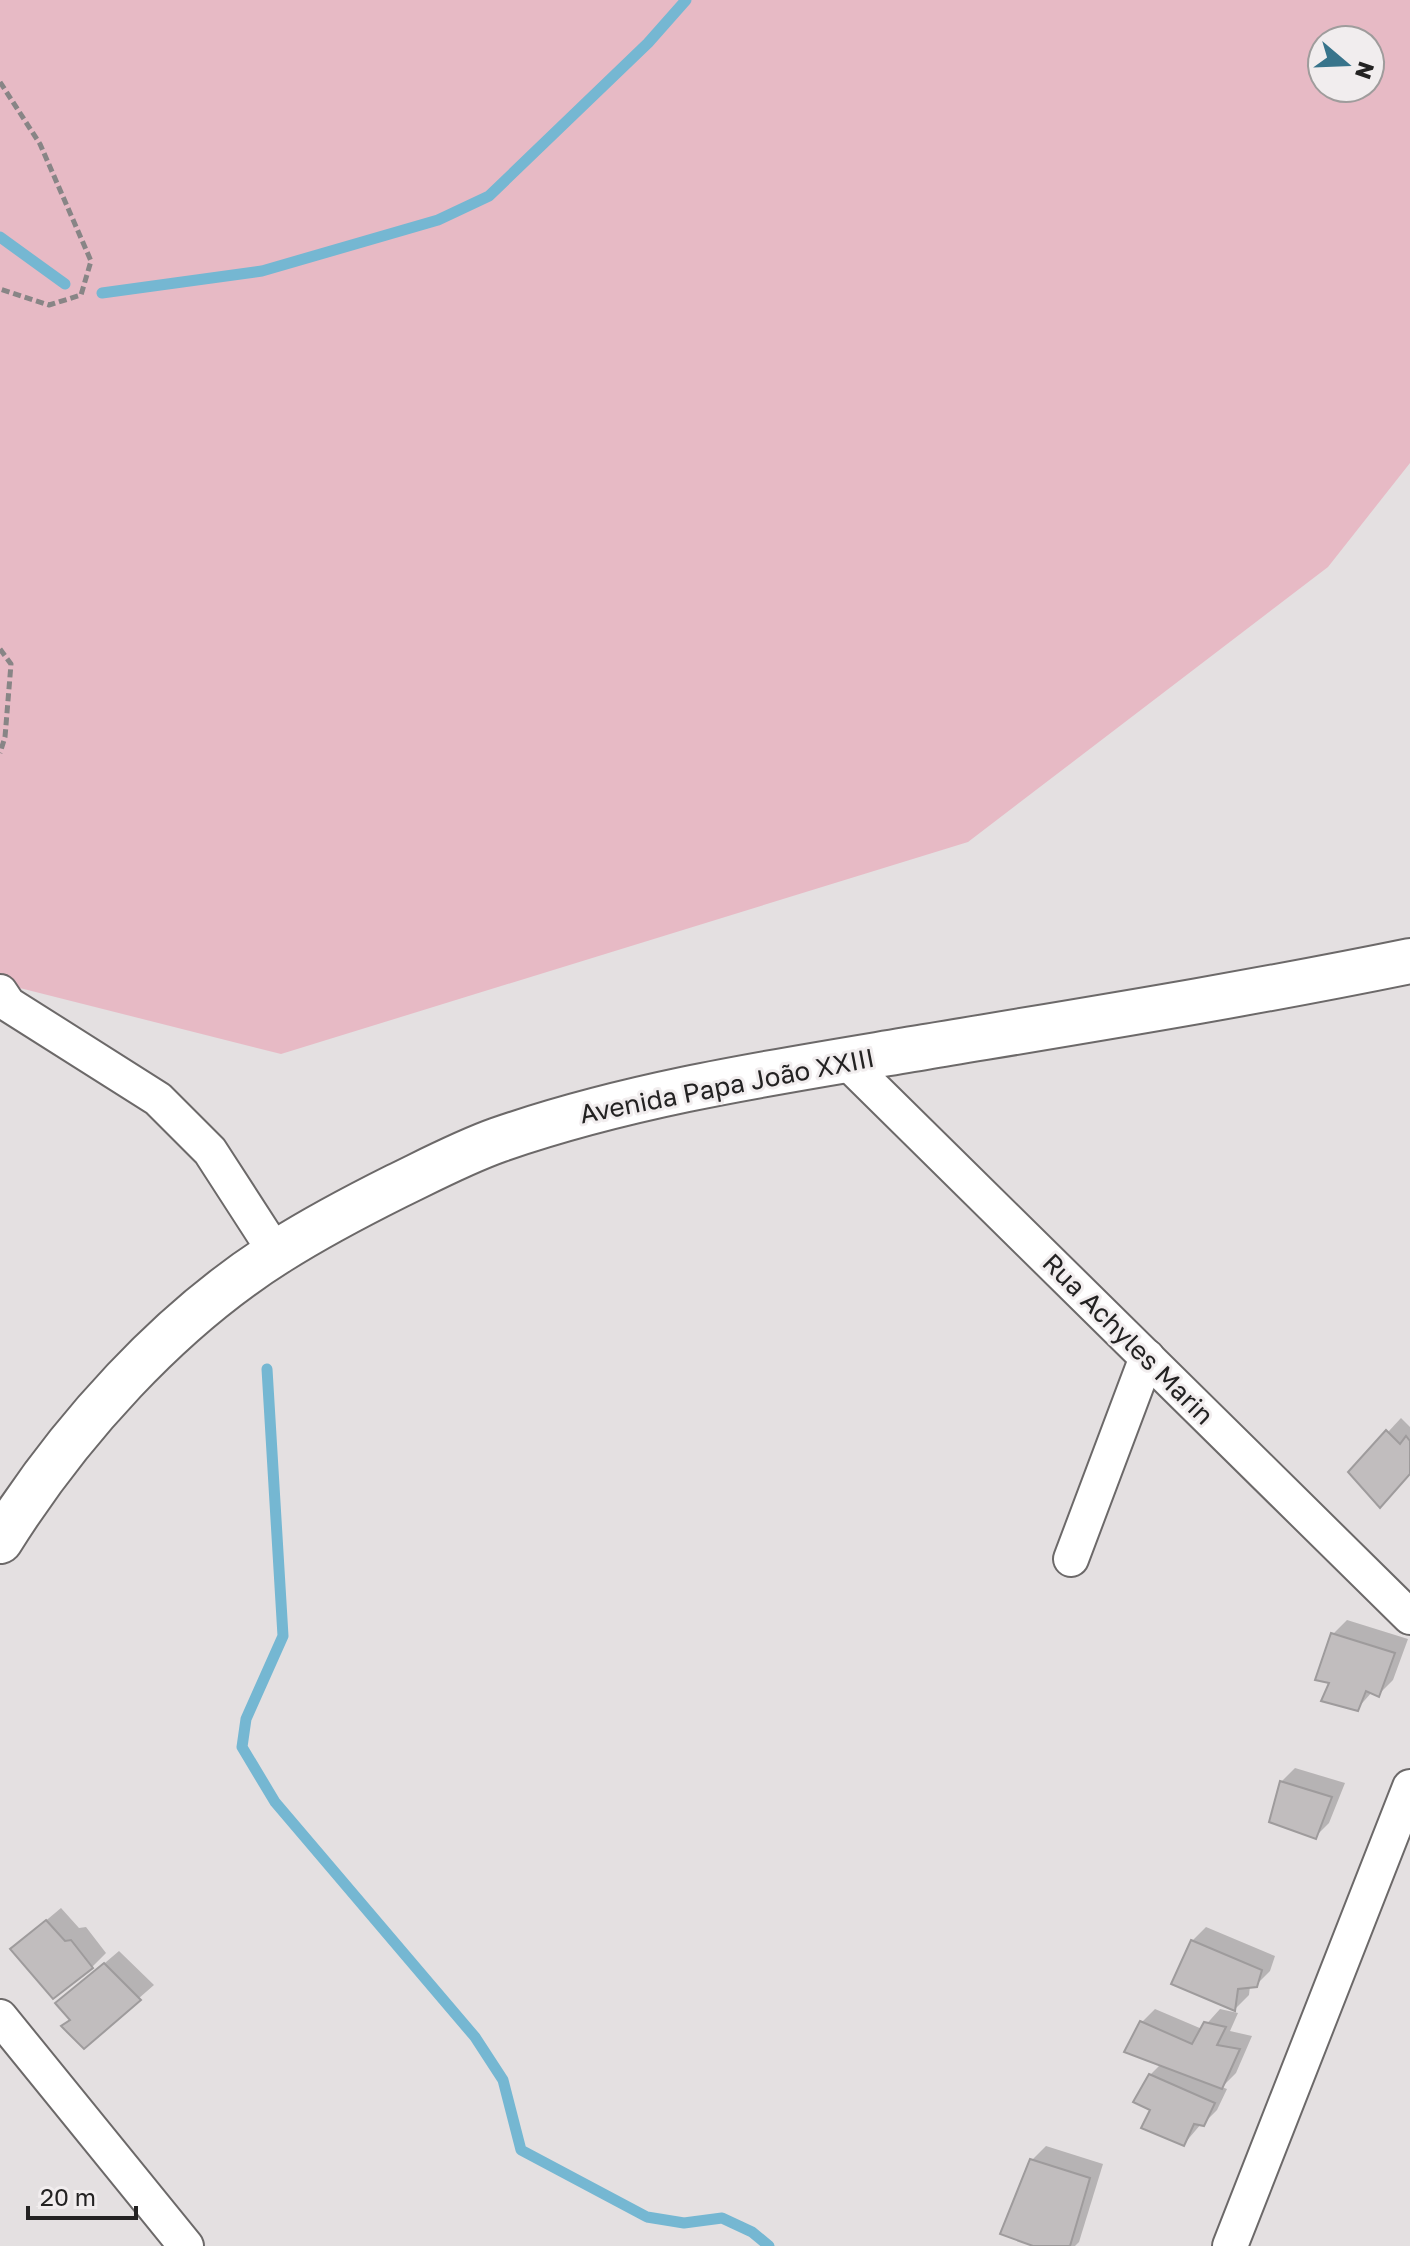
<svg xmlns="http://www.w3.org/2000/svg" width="1410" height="2246" font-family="'Golos Text',sans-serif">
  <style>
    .green { fill: #e7bac5; fill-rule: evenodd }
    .shadow { fill: #0003 }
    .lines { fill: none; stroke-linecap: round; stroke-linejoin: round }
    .stream { stroke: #75b7d2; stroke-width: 11 }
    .building { fill: #c1bdbe; stroke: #9e9b9c; stroke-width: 2 }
    .minor-casing { stroke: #6c6969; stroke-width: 38 }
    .major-casing { stroke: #6c6969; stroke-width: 48 }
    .path { stroke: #888586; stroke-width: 5; stroke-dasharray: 8 4; stroke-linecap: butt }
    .minor { stroke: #fff; stroke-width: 34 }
    .major { stroke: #fff; stroke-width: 44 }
    .labels { text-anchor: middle; stroke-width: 6; stroke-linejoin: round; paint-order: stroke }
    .street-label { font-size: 26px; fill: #232222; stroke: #f1edee }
  </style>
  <rect width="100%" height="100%" fill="#e4e0e1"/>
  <path class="green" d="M0 0H1410V463L1328 567 968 842 281 1054 0 983ZM1322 40H1370V88H1322Z"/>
  <g class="shadow">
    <polygon points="1401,1418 1410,1427 1410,1473 1351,1472"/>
    <polygon points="1347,1620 1408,1639 1393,1680 1379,1694 1372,1692 1357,1709 1332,1681 1333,1634"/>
    <polygon points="1295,1768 1345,1783 1329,1823 1315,1837 1281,1782"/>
    <polygon points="61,1908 79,1928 86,1927 106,1953 92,1967 12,1949"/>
    <polygon points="1206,1927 1275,1956 1270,1971 1256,1985 1250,1986 1249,1995 1235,2009 1192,1941"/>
    <polygon points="119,1951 154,1985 84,2046 64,2026 71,2018 58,2003"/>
    <polygon points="1155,2009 1202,2029 1220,2009 1238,2013 1230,2031 1252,2036 1236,2073 1222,2087 1227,2089 1217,2110 1203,2124 1201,2124 1184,2144 1153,2109 1150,2075 1161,2064 1141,2023"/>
    <polygon points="1046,2146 1103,2164 1079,2242 1075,2246 1038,2246 1032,2160"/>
  </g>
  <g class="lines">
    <g class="stream">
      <polyline points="0,237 65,284"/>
      <polyline points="102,293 262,271 438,220 489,196 648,43 686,0"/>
      <polyline points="267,1369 283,1636 246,1719 242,1747 275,1802 475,2037 503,2080 521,2150 647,2217 684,2223 722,2218 752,2232 769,2246"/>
    </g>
  </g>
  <g class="building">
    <polygon points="1386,1430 1400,1444 1406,1436 1410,1441 1410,1474 1380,1508 1348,1472"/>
    <polygon points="1331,1633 1395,1653 1379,1697 1366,1691 1358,1711 1321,1701 1329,1683 1315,1680"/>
    <polygon points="1280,1781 1332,1797 1316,1839 1269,1822"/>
    <polygon points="46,1920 65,1941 71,1940 93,1968 53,1999 10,1949"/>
    <polygon points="1191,1940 1262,1970 1257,1987 1238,1989 1235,2011 1171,1984"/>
    <polygon points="104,1963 141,2000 84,2049 61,2026 70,2020 55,2003"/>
    <polygon points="1140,2021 1192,2044 1204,2022 1226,2027 1217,2045 1240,2049 1222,2089 1124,2052"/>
    <polygon points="1149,2074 1215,2103 1204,2126 1194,2124 1184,2146 1141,2128 1150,2110 1133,2102"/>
    <polygon points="1030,2159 1090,2178 1070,2246 1033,2246 1000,2234"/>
  </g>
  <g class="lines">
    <defs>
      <g id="minor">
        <polyline points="0,992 8,1004 158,1099 210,1151 276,1253"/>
        <polyline points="846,1061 1410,1617"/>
        <polyline points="1071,1559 1147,1357"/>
        <polyline points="0,2017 186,2246"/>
        <polyline points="1230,2246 1410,1787"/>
      </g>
      <path id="major" d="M0 1541C69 1431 169 1320 279 1251 317 1227 357 1206 397 1186 430 1170 464 1152 498 1140 636 1092 782 1071 925 1047 1087 1020 1249 994 1410 961"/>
    </defs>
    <use href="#minor" class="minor-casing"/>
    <use href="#major" class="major-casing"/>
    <g class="path">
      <polyline points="0,82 40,144 91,261 81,295 49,305 0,289"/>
      <polyline points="0,649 11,664 5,737 0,753"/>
    </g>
    <use href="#minor" class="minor"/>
    <use href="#major" class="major"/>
  </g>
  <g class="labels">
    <g class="street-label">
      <text transform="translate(727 1086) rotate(-11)" y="9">Avenida Papa João XXIII</text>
      <text transform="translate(1128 1339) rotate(45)" y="9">Rua Achyles Marin</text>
    </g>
  </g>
  <g transform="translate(1346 64) rotate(109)"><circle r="38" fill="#f1edee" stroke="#9f9c9c" stroke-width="2"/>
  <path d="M0-6L14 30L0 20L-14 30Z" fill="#38748b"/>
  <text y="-12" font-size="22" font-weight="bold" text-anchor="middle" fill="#232222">N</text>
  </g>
  <path d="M28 2206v12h108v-12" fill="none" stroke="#232222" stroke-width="4"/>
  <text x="40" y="2206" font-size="24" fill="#232222" stroke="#f1edee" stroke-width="6" paint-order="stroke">20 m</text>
</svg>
